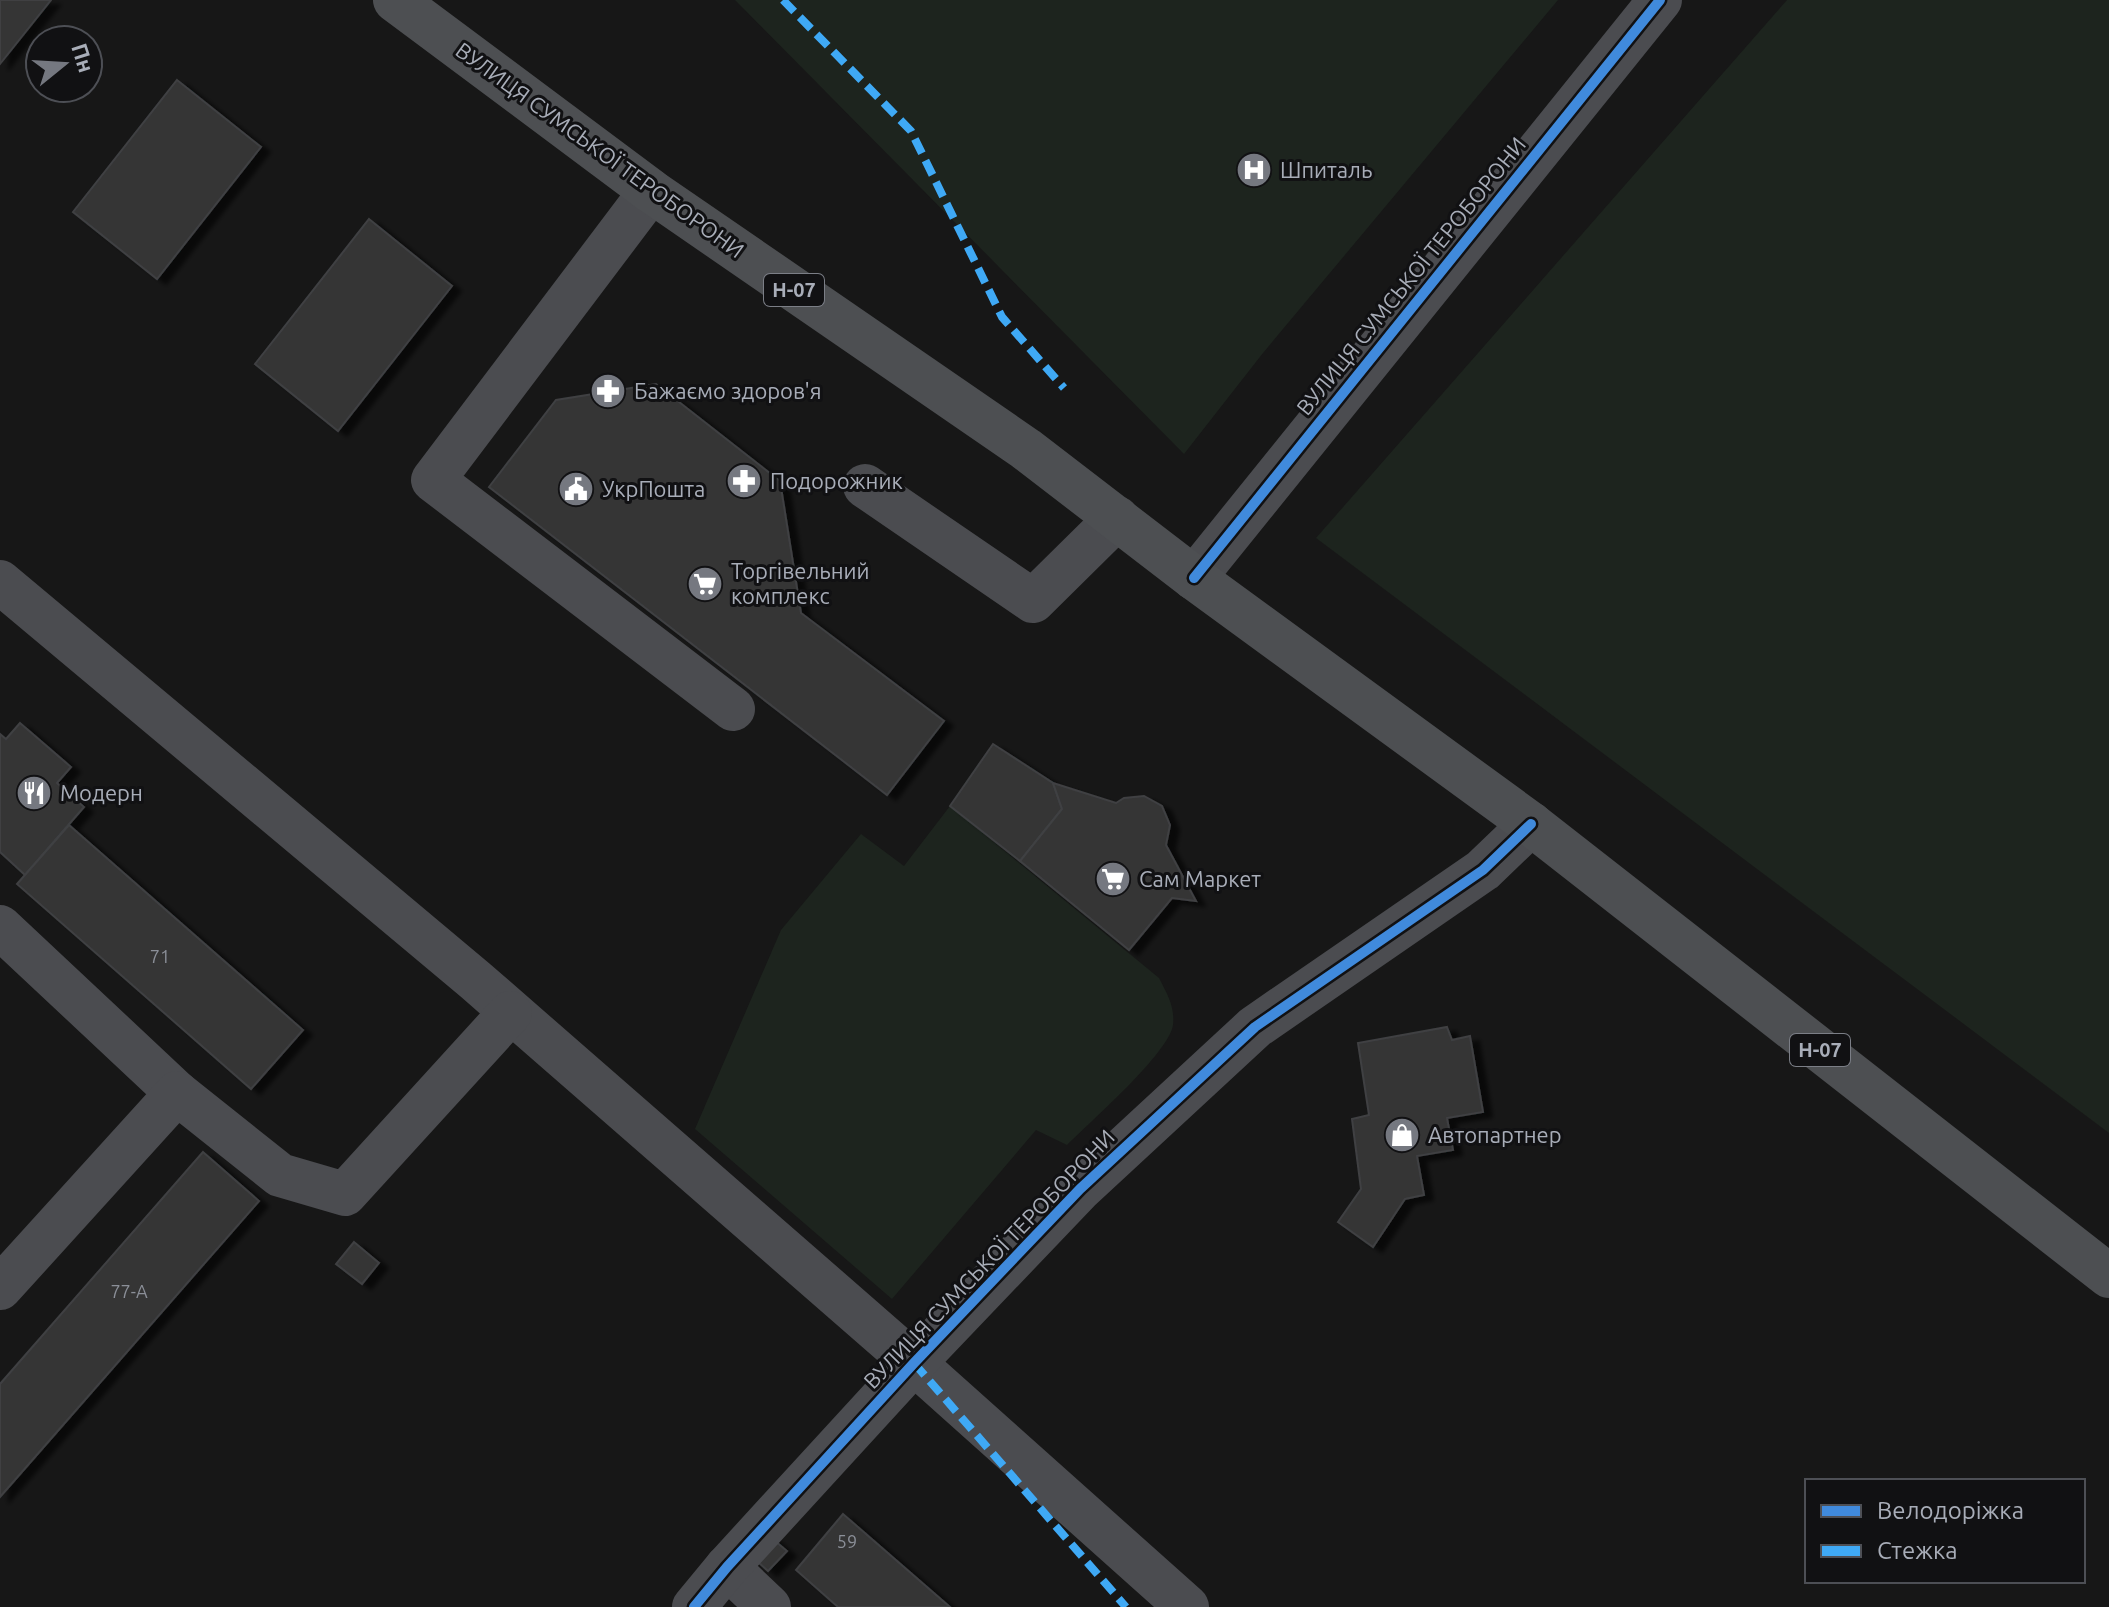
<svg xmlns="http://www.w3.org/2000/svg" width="2109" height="1607" font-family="Ubuntu,sans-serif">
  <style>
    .green { fill: #1d241e }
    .building { fill: #353536; stroke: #3f4043; stroke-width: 2; filter: url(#shadow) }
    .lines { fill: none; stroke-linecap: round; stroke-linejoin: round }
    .minor { stroke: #4b4c50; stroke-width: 44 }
    .major { stroke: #4d4f52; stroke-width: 44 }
    .quiet { stroke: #3fa9f5; stroke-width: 8; stroke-dasharray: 16 8; stroke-linecap: butt }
    .cycleway-casing { stroke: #111113; stroke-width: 15 }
    .cycleway { stroke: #408adc; stroke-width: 10 }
    .labels { text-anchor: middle; stroke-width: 6; stroke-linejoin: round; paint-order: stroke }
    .number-label { font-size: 18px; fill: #8b8f98 }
    .shield { fill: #111113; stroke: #7b7e86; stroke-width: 2 }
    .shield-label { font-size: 20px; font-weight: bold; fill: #a8adb8 }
    .street-label { font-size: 22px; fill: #a8adb8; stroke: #111113 }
    .poi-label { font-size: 22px; fill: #a8adb8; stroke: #111113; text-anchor: start }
  </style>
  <defs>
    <filter id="shadow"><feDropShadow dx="9" dy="5" stdDeviation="2" flood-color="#0009"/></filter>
  </defs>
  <rect width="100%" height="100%" fill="#171717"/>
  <g class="green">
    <polygon points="735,0 1558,0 1263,353 1184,454"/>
    <polygon points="1787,0 2109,0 2109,1133 1316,538"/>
    <path d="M950 806 1159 978C1167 994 1175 1006 1173 1025 1169 1053 1090 1122 1067 1145L1036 1130 892 1299 695 1129 781 930 861 834 904 866Z"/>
  </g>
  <g class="building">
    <polygon points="0,0 51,0 0,64"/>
    <polygon points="177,80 261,147 157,279 73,212"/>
    <polygon points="369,219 452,286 338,431 255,364"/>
    <polygon points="656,384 780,481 801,613 944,721 887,795 489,487 556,400"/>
    <polygon points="20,723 71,767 57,783 84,807 25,875 0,852 0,734 6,739"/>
    <polygon points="993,744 1053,783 1062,809 1020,861 950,806"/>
    <polygon points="1053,783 1116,803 1124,798 1144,796 1162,806 1170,825 1166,845 1196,901 1172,898 1129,950 1020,861 1062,809"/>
    <polygon points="69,825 303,1030 251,1089 17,884"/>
    <polygon points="1447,1027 1452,1040 1470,1036 1483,1112 1447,1118 1453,1150 1417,1156 1424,1195 1405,1199 1373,1247 1338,1222 1361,1189 1352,1119 1369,1115 1358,1043"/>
    <polygon points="203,1152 259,1201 0,1497 0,1384"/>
    <polygon points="354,1242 379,1263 362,1284 336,1264"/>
    <polygon points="843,1514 950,1607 838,1607 796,1570"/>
    <polygon points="768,1535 787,1551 768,1571 750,1555"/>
  </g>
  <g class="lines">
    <g class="minor">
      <polyline points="651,191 433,480 733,709"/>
      <polyline points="865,486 1033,601 1117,518"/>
      <polyline points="1194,578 1660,0"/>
      <polyline points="0,582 475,980 914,1363 1187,1607"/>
      <polyline points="0,927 177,1093"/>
      <polyline points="0,1288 177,1093 280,1175 345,1194 510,1013"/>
      <polyline points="727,1567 769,1607"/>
      <polyline points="694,1607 727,1567 914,1363 1080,1189 1255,1027 1483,870 1531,824"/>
    </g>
    <polyline class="major" points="395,0 651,191 1026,449 1194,578 1531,824 2109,1276"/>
    <g class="quiet">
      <polyline points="783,0 911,131 1002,317 1064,388"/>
      <polyline points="914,1363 1126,1607"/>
    </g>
    <defs>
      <g id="cycleway">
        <polyline points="1194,578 1660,0"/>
        <polyline points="694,1607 727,1567 914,1363 1080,1189 1255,1027 1483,870 1531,824"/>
      </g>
    </defs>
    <use href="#cycleway" class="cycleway-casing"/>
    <use href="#cycleway" class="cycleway"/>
  </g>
  <defs>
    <symbol id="hospital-disc" viewBox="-11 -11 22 22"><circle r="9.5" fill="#757880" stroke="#111113"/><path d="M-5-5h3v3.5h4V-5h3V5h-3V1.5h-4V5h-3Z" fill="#fff"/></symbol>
    <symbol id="pharmacy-disc" viewBox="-11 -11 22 22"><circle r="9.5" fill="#757880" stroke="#111113"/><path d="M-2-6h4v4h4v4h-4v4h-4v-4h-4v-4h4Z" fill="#fff"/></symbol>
    <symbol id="civic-disc" viewBox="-11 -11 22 22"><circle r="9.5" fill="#757880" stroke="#111113"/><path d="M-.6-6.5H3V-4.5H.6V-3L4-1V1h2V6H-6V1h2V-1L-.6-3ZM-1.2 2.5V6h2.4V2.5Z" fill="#fff"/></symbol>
    <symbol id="supermarket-disc" viewBox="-11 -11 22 22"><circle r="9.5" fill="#757880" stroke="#111113"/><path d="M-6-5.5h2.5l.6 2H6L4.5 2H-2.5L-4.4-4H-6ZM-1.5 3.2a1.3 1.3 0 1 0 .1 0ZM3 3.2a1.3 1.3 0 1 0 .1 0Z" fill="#fff"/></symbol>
    <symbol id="restaurant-disc" viewBox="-11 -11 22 22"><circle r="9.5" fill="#757880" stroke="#111113"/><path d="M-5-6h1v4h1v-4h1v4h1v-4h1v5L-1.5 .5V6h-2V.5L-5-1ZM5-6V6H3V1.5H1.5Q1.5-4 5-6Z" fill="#fff"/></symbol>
    <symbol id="shop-disc" viewBox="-11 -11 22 22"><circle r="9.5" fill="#757880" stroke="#111113"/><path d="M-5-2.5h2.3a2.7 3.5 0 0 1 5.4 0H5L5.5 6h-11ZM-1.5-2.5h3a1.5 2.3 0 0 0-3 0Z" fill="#fff"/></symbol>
  </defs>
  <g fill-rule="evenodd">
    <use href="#hospital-disc" x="1234" y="150" width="40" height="40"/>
    <use href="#pharmacy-disc" x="588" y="371" width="40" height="40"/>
    <use href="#pharmacy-disc" x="724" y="461" width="40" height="40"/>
    <use href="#civic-disc" x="556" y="469" width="40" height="40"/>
    <use href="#supermarket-disc" x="685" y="564" width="40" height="40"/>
    <use href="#restaurant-disc" x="14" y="773" width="40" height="40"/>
    <use href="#supermarket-disc" x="1093" y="859" width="40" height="40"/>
    <use href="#shop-disc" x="1382" y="1115" width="40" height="40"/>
  </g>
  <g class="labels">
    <g class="number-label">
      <text x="160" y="963">71</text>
      <text x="129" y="1298">77-А</text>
      <text x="847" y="1548">59</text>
    </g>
    <g class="shield">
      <rect x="764" y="274" width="60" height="32" rx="6"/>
      <rect x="1790" y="1034" width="60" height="32" rx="6"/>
    </g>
    <g class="shield-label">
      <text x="794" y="297">Н-07</text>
      <text x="1820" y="1057">Н-07</text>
    </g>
    <g class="street-label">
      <text transform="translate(600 150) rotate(36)" y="8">ВУЛИЦЯ СУМСЬКОЇ ТЕРОБОРОНИ</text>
      <text transform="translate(1411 276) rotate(-51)" y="8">ВУЛИЦЯ СУМСЬКОЇ ТЕРОБОРОНИ</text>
      <text transform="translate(989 1259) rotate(-46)" y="8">ВУЛИЦЯ СУМСЬКОЇ ТЕРОБОРОНИ</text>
    </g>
    <g class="poi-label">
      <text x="1280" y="178">Шпиталь</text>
      <text x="634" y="399">Бажаємо здоров'я</text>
      <text x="770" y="489">Подорожник</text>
      <text x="602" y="497">УкрПошта</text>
      <text x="731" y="579">Торгівельний<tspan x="731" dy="25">комплекс</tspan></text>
      <text x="60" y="801">Модерн</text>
      <text x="1139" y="887">Сам Маркет</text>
      <text x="1428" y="1143">Автопартнер</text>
    </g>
  </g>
  <rect x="1805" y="1479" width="280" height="104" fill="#111113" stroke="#4d4f55" stroke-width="2"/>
  <rect x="1821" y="1505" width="40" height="12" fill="#408adc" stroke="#4d4f55" stroke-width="2"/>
  <text x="1877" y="1519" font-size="24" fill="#a8adb8">Велодоріжка</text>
  <rect x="1821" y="1545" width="40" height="12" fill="#3fa9f5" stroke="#4d4f55" stroke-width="2"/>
  <text x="1877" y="1559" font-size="24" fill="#a8adb8">Стежка</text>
  <g transform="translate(64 64) rotate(72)"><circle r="38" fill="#111113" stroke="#4d4f55" stroke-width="2"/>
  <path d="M0-6L14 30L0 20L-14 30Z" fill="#757880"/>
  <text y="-12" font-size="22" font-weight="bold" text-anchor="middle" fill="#a8adb8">Пн</text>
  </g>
</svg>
